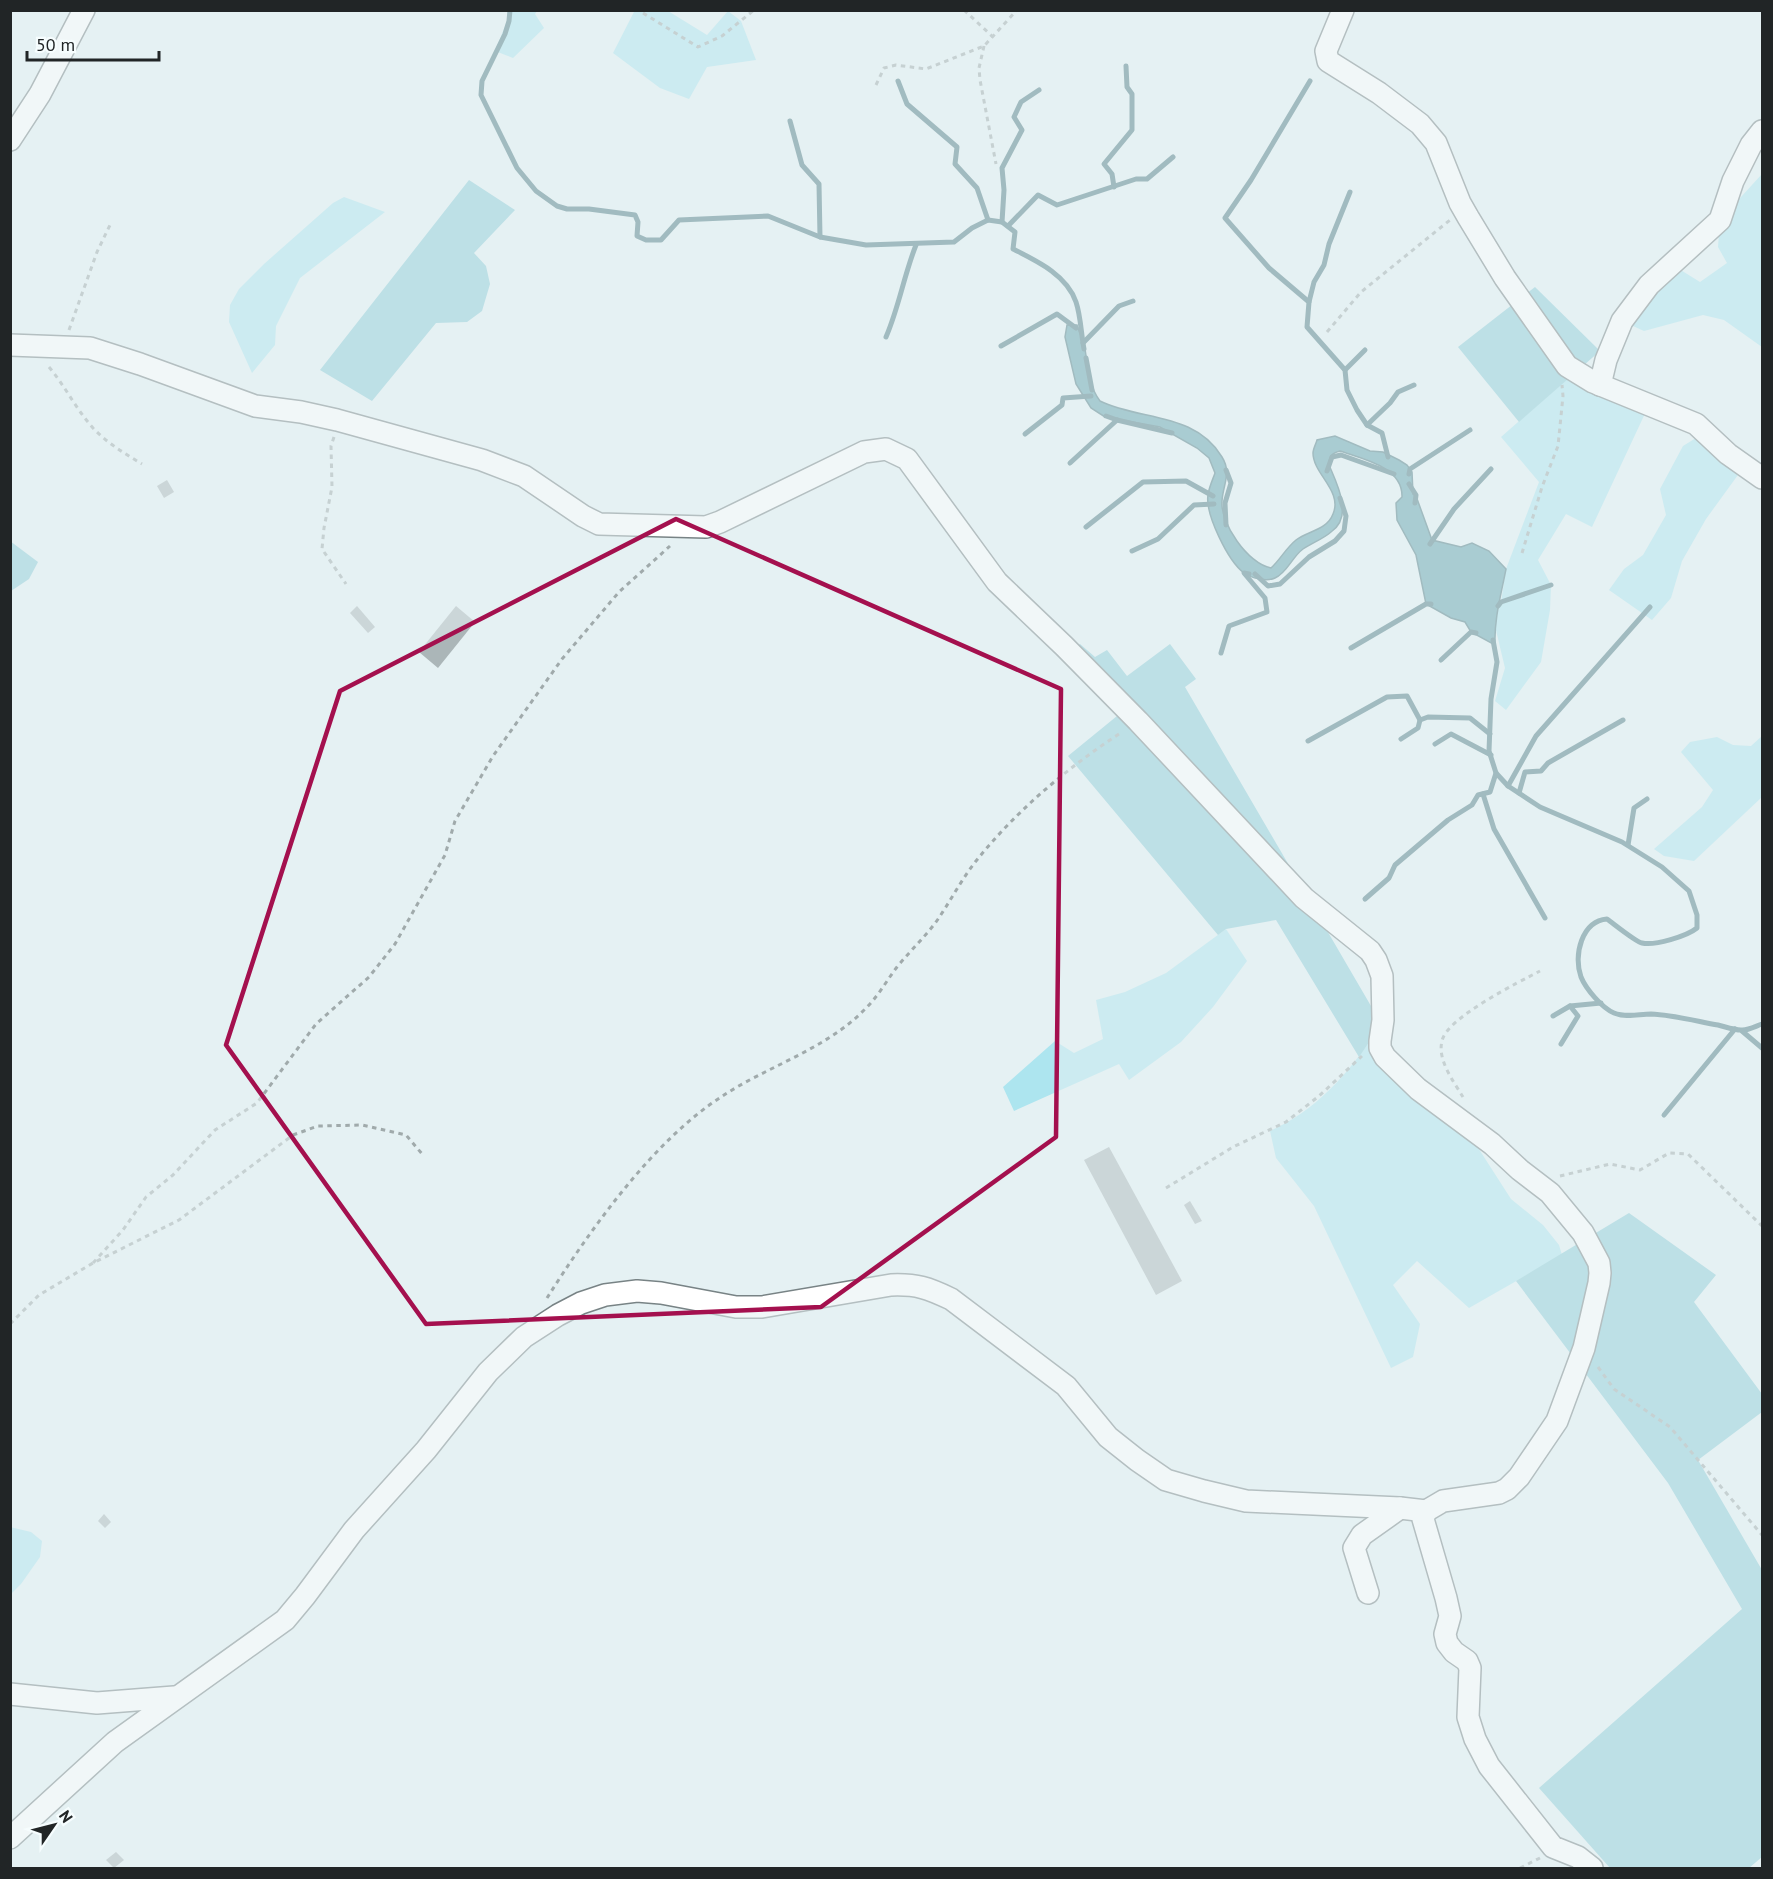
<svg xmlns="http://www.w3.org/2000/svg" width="1773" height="1879" font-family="'PT Sans',sans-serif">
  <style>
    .green { fill: #ade5ef }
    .forest { fill: #8cccd7 }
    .water { fill: #61a0ab; stroke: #4e7b83; stroke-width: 1.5 }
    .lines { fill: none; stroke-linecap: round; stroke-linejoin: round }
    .stream { stroke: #4e7b83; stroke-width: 5 }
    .building { fill: #abb6b8 }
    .minor-casing { stroke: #788385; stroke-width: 24 }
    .path { stroke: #a0aaab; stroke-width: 3; stroke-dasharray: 4.5 4.5; stroke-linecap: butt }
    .minor { stroke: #fff; stroke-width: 21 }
    .marked { fill: none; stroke: #a4104e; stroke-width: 4.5; stroke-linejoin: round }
  </style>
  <rect width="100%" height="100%" fill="#e5f1f3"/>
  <g class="green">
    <polygon points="635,10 668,11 707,35 728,11 741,21 756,60 707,67 689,99 660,88 613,53"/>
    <polygon points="511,11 537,11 535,14 544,28 513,58 495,51"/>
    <polygon points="1762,174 1762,347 1724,320 1703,315 1644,331 1622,321 1671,264 1700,282 1727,263 1718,247 1720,220"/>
    <polygon points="344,197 385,212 300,278 276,326 275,345 252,373 229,322 230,305 239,289 264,264 333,203"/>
    <polygon points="1574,373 1649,405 1592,527 1566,514 1538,560 1551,585 1550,610 1541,662 1506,710 1495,701 1505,668 1494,622 1501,602 1506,569 1539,482 1501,437"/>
    <polygon points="1704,433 1743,468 1706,519 1682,561 1671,598 1652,620 1609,590 1624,569 1643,555 1666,515 1660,489 1683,446"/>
    <polygon points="1762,736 1762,797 1694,861 1664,856 1654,849 1702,807 1713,790 1681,752 1690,742 1717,737 1733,745 1751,746"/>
    <polygon points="1226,929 1247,961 1213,1007 1181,1042 1129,1080 1119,1064 1014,1111 1003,1087 1055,1041 1074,1053 1103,1039 1096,1000 1125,992 1166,973"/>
    <path d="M1374 1035 1475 1143 1511 1199 1543 1225 1559 1245 1562 1255 1469 1308 1417 1261 1393 1285 1420 1324 1413 1357 1391 1368 1314 1206 1276 1158 1270 1131C1315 1111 1347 1075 1374 1035Z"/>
    <polygon points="10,1527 31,1532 42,1541 40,1557 21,1584 11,1594"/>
  </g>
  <g class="forest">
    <polygon points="469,180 515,210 474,253 486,266 490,284 482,311 467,322 436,323 372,401 320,370"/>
    <polygon points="1535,287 1600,351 1519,422 1458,347"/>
    <polygon points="10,541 38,562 29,579 11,591"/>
    <polygon points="1080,644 1095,657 1107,650 1127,676 1170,644 1196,679 1185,687 1378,1018 1374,1035 1359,1057 1276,920 1226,929 1218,935 1068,756 1117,716 1065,657"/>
    <polygon points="1629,1213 1716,1275 1694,1302 1762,1394 1762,1412 1698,1460 1762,1570 1762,1857 1749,1868 1610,1868 1539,1788 1742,1609 1668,1483 1516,1281"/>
  </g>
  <path class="water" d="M1067 325H1077C1079 332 1083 340 1085 349 1088 367 1088 385 1100 401 1141 421 1195 412 1222 457 1232 473 1223 484 1222 501 1220 523 1248 564 1271 568 1280 560 1286 548 1296 540 1308 531 1327 530 1333 514 1343 491 1313 474 1313 453 1313 449 1316 444 1317 440L1335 436 1370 451 1383 452 1399 460 1407 465 1412 472 1413 494 1416 496 1432 540 1461 547 1472 543 1489 551 1506 569C1501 595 1494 619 1495 645L1471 632 1465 622 1451 618 1426 604 1416 555 1397 520 1396 503 1402 497C1403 467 1363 459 1340 451 1332 453 1329 456 1329 465 1337 484 1354 516 1331 532 1323 539 1312 543 1303 549 1292 557 1287 573 1275 578 1266 582 1251 578 1244 573 1228 561 1205 514 1208 495 1209 487 1213 479 1215 473L1209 458 1197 448 1160 427 1105 417 1091 408 1076 384 1065 337Z"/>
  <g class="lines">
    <g class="stream">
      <path d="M510 10 509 21 505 34 482 81 481 95 517 168 536 191 557 206 567 209H589L635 215 638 222 637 236 646 240H661L679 220 768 216 820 237 866 245 954 242 972 228 988 220 1002 222 1015 232 1013 249C1037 261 1067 275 1076 302 1081 317 1081 334 1084 349"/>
      <polyline points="898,81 907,104 957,147 955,164 977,188 988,220"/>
      <polyline points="1310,81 1251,180 1225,218 1269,268 1309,302 1307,327 1345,370 1347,390 1357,410 1367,425 1382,433 1388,457"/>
      <polyline points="790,121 802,165 819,184 820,237"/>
      <polyline points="1114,187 1112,174 1104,164 1132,130 1132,94 1127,87 1126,66"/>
      <polyline points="1002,222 1004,190 1002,168 1022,130 1014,117 1021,102 1039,90"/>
      <polyline points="1008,226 1038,195 1057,205 1136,179 1147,179 1173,157"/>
      <polyline points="1309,302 1314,282 1324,265 1329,244 1350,192"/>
      <path d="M886 337C899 307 904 275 916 245"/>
      <polyline points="1083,343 1119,306 1133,301"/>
      <polyline points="1001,346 1057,314 1076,328"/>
      <polyline points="1086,358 1092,390"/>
      <polyline points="1345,370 1365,350"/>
      <polyline points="1106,416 1117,420 1172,433"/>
      <polyline points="1367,425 1390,403 1398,392 1414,385"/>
      <polyline points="1025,434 1062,405 1063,398 1091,396"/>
      <polyline points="1070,463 1117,420"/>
      <polyline points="1226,470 1231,483 1225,503 1226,525"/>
      <polyline points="1327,471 1332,457 1341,455 1394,474"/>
      <polyline points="1409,474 1410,469 1470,430"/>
      <polyline points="1409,484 1416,495 1415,503"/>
      <polyline points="1086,527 1143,482 1186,481 1213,496"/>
      <polyline points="1430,544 1454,509 1491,469"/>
      <polyline points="1132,551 1158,539 1194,505 1214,504"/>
      <polyline points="1255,574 1268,586 1280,584 1309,557 1335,541 1344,531 1346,516 1340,498"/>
      <polyline points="1498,606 1501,602 1551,585"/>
      <path d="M1493 640 1497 662 1491 699 1489 751 1496 773 1508 786 1540 807 1622 842 1662 867 1689 891 1697 915V928C1687 936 1655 946 1642 943 1636 942 1614 924 1607 919 1582 921 1573 955 1581 977 1586 989 1602 1008 1614 1013 1626 1018 1639 1014 1651 1014 1673 1015 1696 1021 1718 1025 1726 1027 1734 1030 1741 1030 1747 1031 1756 1026 1762 1024"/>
      <polyline points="1351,648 1426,604 1431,604"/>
      <polyline points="1221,653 1229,626 1267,612 1265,598 1244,573 1249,574"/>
      <polyline points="1441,660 1471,632 1476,633"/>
      <polyline points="1401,739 1418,728 1420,720"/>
      <polyline points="1308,741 1387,697 1407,696 1420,720 1428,717 1470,718 1490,734"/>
      <polyline points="1435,744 1451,734 1491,755"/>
      <polyline points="1508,786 1536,736 1650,607"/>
      <polyline points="1519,793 1525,772 1541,771 1548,763 1623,720"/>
      <polyline points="1483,794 1494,829 1545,918"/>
      <polyline points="1628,845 1634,808 1647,799"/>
      <polyline points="1365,899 1389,878 1395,865 1448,820 1472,805 1478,795 1490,792 1496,773"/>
      <polyline points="1553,1016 1570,1006 1601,1003"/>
      <polyline points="1742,1031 1762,1048"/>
      <polyline points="1561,1044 1578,1016 1570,1006"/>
      <polyline points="1664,1115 1735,1029"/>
    </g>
  </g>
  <g class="building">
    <polygon points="167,480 174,492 164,498 157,486"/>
    <polygon points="357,606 375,627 368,633 350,613"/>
    <polygon points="456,606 475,622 438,668 419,652"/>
    <polygon points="1109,1147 1182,1281 1156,1295 1084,1160"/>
    <polygon points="1190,1201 1202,1221 1195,1224 1184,1205"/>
    <polygon points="104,1514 111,1522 105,1528 98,1521"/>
    <polygon points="116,1852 124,1860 114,1868 106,1860"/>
  </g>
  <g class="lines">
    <defs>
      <g id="minor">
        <polyline points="1343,10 1326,51 1328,61 1379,93 1420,124 1436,143 1460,203 1468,217 1505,278 1567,366 1593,382 1696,424 1728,454 1762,478"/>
        <polyline points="10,140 40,94 84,10"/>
        <polyline points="10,345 90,348 140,364 255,406 301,412 337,420 482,460 524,476 583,516 599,524 706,527 720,522 864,452 886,449 907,459 997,582 1064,646 1138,721 1304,898 1370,951 1376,960 1382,976 1383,1020 1380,1041 1380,1048 1385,1057 1418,1089 1492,1144 1520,1170 1550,1193 1583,1233 1599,1263 1600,1273 1599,1283 1584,1348 1557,1421 1519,1477 1507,1489 1499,1493 1443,1501 1426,1511 1423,1519 1446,1598 1450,1616 1445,1634 1447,1643 1454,1652 1467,1661 1470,1668 1468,1717 1475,1739 1489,1766 1553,1847 1578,1857 1592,1868"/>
        <polyline points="1600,385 1606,360 1622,321 1649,285 1720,220 1733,181 1751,145 1762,131"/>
        <polyline points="1368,1593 1354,1548 1362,1535 1400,1508"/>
        <polyline points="10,1694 97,1703 174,1697"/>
        <path d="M10 1838 115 1742 285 1620 305 1596 354 1530 426 1450 488 1372 524 1337 558 1315 581 1303 605 1295 637 1291 661 1293 736 1307H762L891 1285C917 1284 928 1288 951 1299L1066 1386 1108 1437 1137 1460 1166 1480 1204 1491 1246 1501 1400 1508 1426 1511"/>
      </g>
    </defs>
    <use href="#minor" class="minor-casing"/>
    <g class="path">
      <polyline points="964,10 993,37"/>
      <polyline points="643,13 698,47 722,36 754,10"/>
      <polyline points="984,46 979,68 980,80 996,164"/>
      <polyline points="876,85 884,68 896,65 926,69 984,46 1017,10"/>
      <polyline points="69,330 97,252 110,225"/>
      <polyline points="1327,332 1361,292 1450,220"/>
      <path d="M49 367C65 386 76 409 93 428 107 443 124 453 142 464"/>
      <polyline points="334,437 331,446 332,487 324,528 322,549 346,584"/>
      <polyline points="1522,553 1542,487 1558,446 1563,396 1562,385"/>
      <path d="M1463 1097C1454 1082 1437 1060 1442 1041 1446 1018 1519 982 1540 971"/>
      <polyline points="1560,1176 1610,1164 1640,1170 1669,1153 1688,1154 1762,1226"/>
      <polyline points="1166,1188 1233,1147 1286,1122 1319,1096 1362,1056"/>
      <polyline points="93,1263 123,1230 146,1197 173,1175 215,1130 257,1103 316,1024 369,977 395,944 445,855 455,821 493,756 562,659 619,592 670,546"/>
      <path d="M547 1298C590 1230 653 1141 721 1097 767 1066 828 1049 867 1007 879 995 887 980 897 967 910 951 924 938 936 922 950 902 961 880 976 861 1016 811 1068 767 1122 732"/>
      <polyline points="10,1324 39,1295 93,1263 179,1220 293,1135 318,1126 362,1125 406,1135 423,1155"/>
      <polyline points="1598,1367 1614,1389 1670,1427 1762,1535"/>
      <polyline points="1520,1868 1540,1858"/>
    </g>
    <use href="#minor" class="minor"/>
  </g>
  <path d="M0 0H1773V1879H0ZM676 519 1061 689 1056 1137 821 1307 426 1324 226 1045 340 691Z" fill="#e5f1f3" fill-opacity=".55" fill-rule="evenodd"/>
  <path class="marked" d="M676 519 1061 689 1056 1137 821 1307 426 1324 226 1045 340 691Z"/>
  <rect width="1773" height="1879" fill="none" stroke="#212526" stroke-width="24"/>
  <g transform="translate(54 1825) rotate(55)" stroke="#f6fdfe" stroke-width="4.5" paint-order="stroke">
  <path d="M0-4.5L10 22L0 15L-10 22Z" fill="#212526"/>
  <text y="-9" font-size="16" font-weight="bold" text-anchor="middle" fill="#212526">N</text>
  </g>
  <path d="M27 51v9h132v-9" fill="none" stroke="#212526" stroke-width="3"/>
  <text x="36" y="51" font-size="18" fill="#212526" stroke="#f6fdfe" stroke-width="4.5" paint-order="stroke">50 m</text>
</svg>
